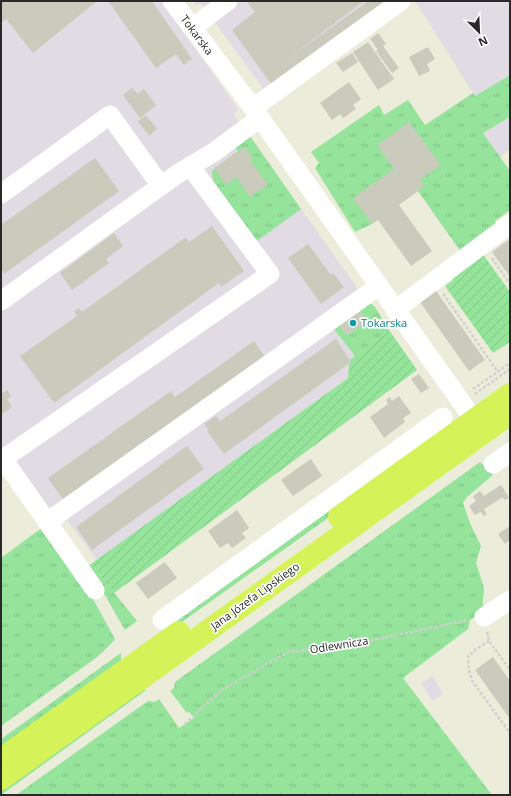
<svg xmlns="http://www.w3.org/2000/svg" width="511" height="796" font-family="'Open Sans',sans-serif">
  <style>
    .industrial { fill: #e1dce4 }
    .grass { fill: url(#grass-tufts) }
    .garden { fill: url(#garden-furrows) }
    .building { fill: #cacabd }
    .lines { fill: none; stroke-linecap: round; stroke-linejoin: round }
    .path { stroke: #d0d0d0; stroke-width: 2.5; stroke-dasharray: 3 2; stroke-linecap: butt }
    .minor { stroke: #fff; stroke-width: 19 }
    .major { stroke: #d6f259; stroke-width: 22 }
    .culture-dot { fill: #0f9aa8; stroke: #fff; stroke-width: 1.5 }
    .labels { text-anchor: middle; stroke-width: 3.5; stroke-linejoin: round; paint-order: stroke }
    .street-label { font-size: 11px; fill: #292929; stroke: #fff }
    .culture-label { font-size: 11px; fill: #0d838f; stroke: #fff; text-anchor: start }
  </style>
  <defs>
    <pattern id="grass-tufts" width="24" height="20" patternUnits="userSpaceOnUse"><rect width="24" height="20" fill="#96e39c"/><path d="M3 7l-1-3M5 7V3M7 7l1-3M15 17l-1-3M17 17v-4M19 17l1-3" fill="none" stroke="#81c386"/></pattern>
    <pattern id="garden-furrows" width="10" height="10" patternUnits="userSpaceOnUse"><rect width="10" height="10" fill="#96e39c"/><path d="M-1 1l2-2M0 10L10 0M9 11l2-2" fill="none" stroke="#81c386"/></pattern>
  </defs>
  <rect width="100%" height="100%" fill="#ececdb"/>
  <g class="industrial">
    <polygon points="1,1 162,1 238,109 234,114 358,289 318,317 329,331 333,328 355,356 349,361 348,378 97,561 68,521 43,527 1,470"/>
    <polygon points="193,1 386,1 264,90 201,3 196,6"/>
    <polygon points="415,1 510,1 510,75 475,96"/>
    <polygon points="510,117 510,149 500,157 483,133"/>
    <polygon points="433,676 443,694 432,701 421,683"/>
  </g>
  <g class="grass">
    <polygon points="510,75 510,117 483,133 510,171 510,210 495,221 498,225 461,252 418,191 372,224 355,232 315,168 319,163 311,152 379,105 384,115 408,100 425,125 473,93 475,96"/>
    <polygon points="250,136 301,209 257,241 213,181 212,171 238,151 234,145"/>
    <polygon points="366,304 372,304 375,307 389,330 355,356 333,328 339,325 347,335 366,321 359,311"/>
    <polygon points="480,462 493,475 467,497 463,503 470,523 481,546 476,563 484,588 482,613 470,620 468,629 403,678 492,795 16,795 148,701 155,702 159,699 179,728 194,718 189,712 187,713 170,691 174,688 175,682"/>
    <polygon points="376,472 387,476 175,627 170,620"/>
    <polygon points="43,527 87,588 115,639 110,645 96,658 1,726 1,558"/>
    <polygon points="91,564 137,621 125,630 88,566"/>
    <polygon points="121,653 121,662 1,753 1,739"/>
    <polygon points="140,690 146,690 1,795 1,786"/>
  </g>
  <g class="garden">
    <polygon points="480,250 510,292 510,342 493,353 445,286 453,280 447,274"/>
    <polygon points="389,330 417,370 114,593 91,564 348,378 349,364 351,362 350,360"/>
  </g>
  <g class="building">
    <polygon points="1,1 97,1 33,53 6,19 1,23"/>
    <polygon points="108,1 152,1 192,59 184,65 176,54 156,68"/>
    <polygon points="249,1 364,1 286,60 368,1 386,1 271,84 232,30 255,12 247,2"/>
    <polygon points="378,33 386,44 383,46 399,68 392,73 376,51 378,50 370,39"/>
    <polygon points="368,42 394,79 378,90 353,52"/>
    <polygon points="428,47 435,59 427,64 430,71 419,76 409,57"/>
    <polygon points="352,53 358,62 343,72 336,63"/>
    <polygon points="349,82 361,99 353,105 356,109 343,118 340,114 332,120 320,103"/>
    <polygon points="132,88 138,94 144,89 156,105 140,118 123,95"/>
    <polygon points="146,115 157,129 149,136 138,121"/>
    <polygon points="409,122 441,165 420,180 424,186 399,205 432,251 411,266 378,220 372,224 353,198 394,169 377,145"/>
    <polygon points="245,147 253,158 250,160 268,185 250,197 236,177 226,185 214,168"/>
    <polygon points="95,158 119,191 4,274 1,269 1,225"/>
    <polygon points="212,226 244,271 221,287 219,283 54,403 20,356 77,316 74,312 79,308 82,312 186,237 189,242"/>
    <polygon points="114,233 123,246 106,259 109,263 72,290 60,273"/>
    <polygon points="508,240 510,242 510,277 492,252"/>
    <polygon points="308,244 331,275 333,273 344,287 321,304 288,258"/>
    <polygon points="436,291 485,360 469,371 420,302"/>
    <polygon points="359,311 366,321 347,335 339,325"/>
    <polygon points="336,339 351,362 224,454 207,431 209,430 204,424 216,416 220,421"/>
    <polygon points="254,341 265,357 64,501 48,478 171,391 175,397"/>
    <polygon points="419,374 429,388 421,393 411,379"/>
    <polygon points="7,390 11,396 7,399 12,407 1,415 1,391 3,393"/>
    <polygon points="399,396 411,413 403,418 405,422 384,438 370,417 388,404 386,400 390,397 392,401"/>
    <polygon points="187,446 204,469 92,550 76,527"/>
    <polygon points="311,459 322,476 293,496 281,480"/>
    <polygon points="501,485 509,498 504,500 503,497 484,509 487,514 484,516 481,512 475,515 469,506 476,501 473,496 480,491 484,496"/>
    <polygon points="237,510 249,528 242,533 246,538 232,548 228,543 220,548 208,531"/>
    <polygon points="510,526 510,540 505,544 498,534"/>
    <polygon points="165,562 177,578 148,599 136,583"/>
    <polygon points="493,657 510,681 510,719 475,670"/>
  </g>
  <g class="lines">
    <g class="path">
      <polyline points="492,258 510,284"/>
      <polyline points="445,294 444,295 498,372"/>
      <polyline points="473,389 510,363"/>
      <polyline points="475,394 510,369"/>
      <polyline points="487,632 489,641 510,670"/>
      <polyline points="489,641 476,649 468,657 469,670 472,681 510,733"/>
      <polyline points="185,724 201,708 225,688 288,652 349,645 468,620"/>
    </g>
    <g class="minor">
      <polyline points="172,1 253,108 474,420 474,434"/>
      <polyline points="192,28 228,1"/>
      <polyline points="253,108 401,1"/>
      <polyline points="1,194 110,115 161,186"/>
      <polyline points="1,301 176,175 214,152 260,118"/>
      <polyline points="395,310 510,224"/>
      <polyline points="1,456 95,590"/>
      <polyline points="3,459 270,274 190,166"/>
      <polyline points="493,464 510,452"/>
      <polyline points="47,522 379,286"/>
      <polyline points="484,617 510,600"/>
      <polyline points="162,620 443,417"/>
    </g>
    <g class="major">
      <polyline points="339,517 510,394"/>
      <polyline points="1,759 179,632"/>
      <polyline points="1,779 510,414"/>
    </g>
  </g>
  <circle class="culture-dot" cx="353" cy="323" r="4"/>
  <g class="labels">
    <g class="street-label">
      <text transform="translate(197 35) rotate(53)" y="4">Tokarska</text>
      <text transform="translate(255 596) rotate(-36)" y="4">Jana Józefa Lipskiego</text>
      <text transform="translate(339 645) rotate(-9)" y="4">Odlewnicza</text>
    </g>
    <g class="culture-label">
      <text x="361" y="327">Tokarska</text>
    </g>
  </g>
  <rect width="511" height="796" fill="none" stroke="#292929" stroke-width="4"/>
  <g transform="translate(479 32) rotate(156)" stroke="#ffffff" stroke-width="3" paint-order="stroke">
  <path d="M0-3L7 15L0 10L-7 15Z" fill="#292929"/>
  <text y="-6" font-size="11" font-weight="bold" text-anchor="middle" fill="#292929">N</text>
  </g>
</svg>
